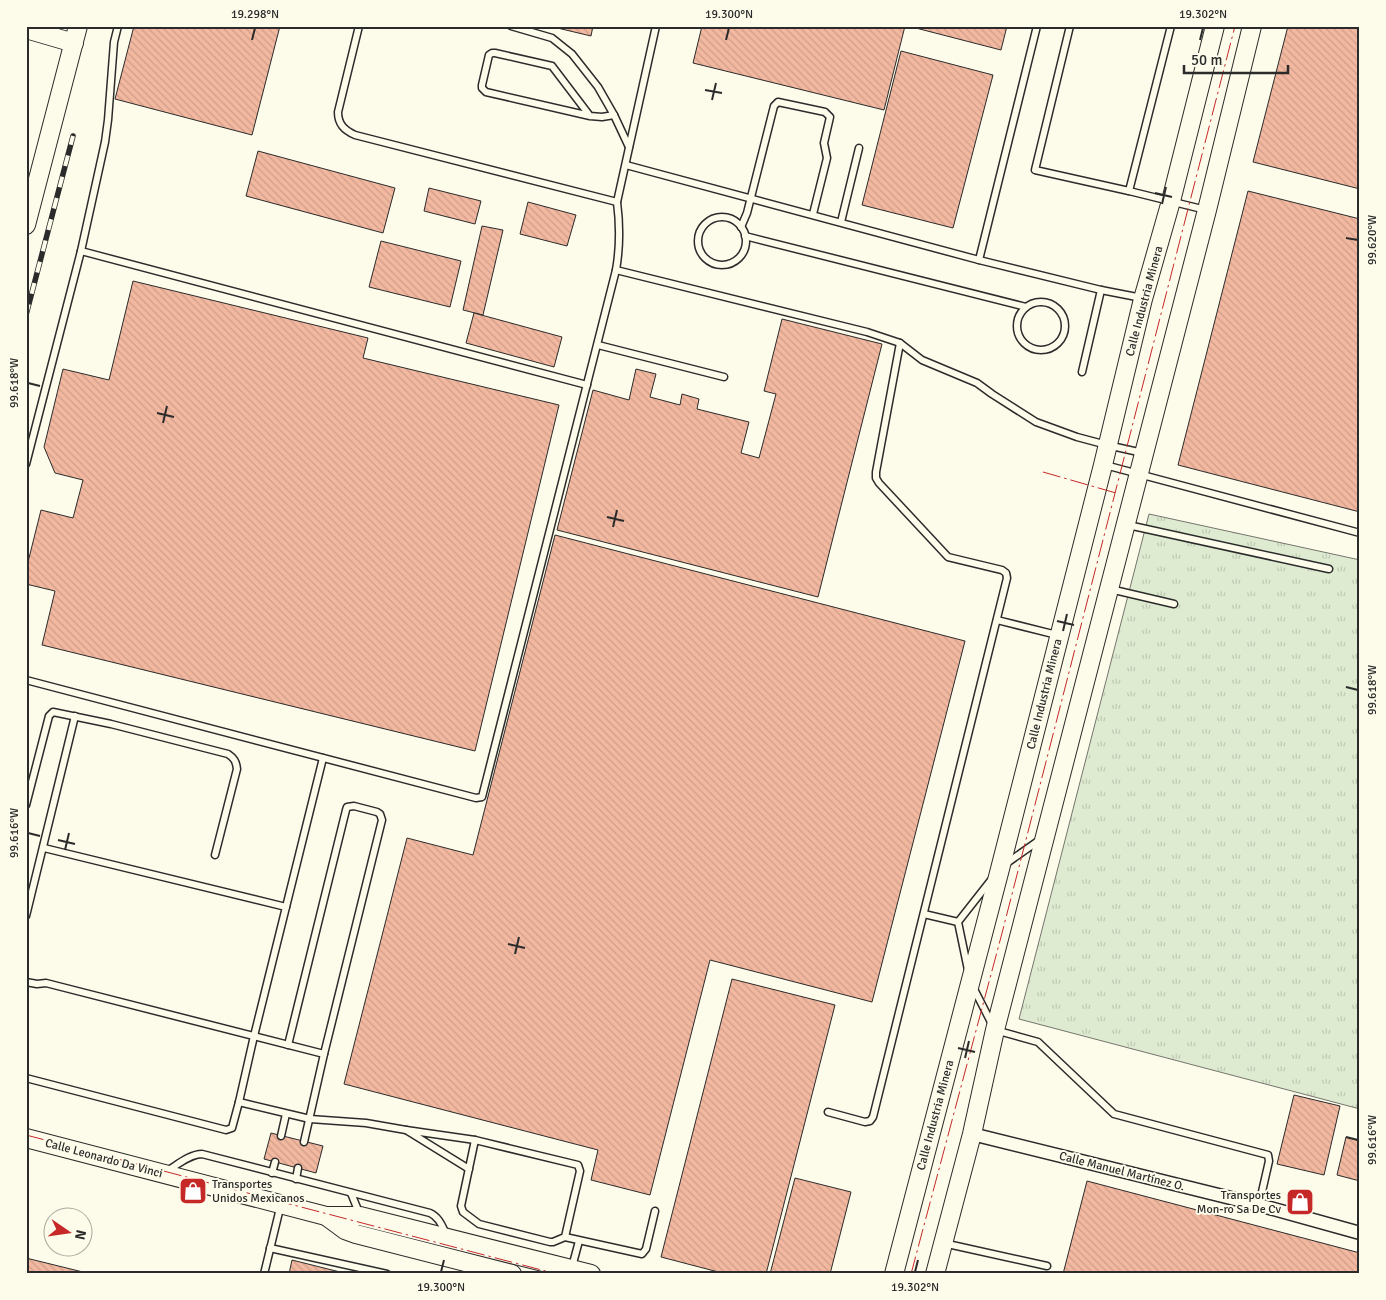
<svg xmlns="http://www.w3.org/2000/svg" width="1386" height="1300" font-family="Signika,sans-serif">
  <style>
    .grass { fill: url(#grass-tufts); stroke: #74746e }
    .building { fill: url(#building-back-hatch); stroke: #2b2b2b }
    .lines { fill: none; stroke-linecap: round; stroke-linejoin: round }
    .service-casing { stroke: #2b2b2b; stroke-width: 9 }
    .minor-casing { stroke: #2b2b2b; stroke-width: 15 }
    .secondary-casing { stroke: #2b2b2b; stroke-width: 20 }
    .service { stroke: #fdfbea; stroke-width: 6 }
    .minor { stroke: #fdfbea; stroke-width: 12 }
    .secondary { stroke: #fdfbea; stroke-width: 18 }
    .rail-casing { stroke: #2b2b2b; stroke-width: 5.5 }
    .rail { stroke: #fdfbea; stroke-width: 4; stroke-dasharray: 11; stroke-linecap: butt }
    .power { stroke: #c62828; stroke-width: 1; stroke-dasharray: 18 4 2.5 4; stroke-linecap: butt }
    .ticks { fill: none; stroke: #2b2b2b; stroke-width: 2 }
    .labels { text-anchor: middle; stroke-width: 4; stroke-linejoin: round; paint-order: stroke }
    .street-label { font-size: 12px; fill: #2b2b2b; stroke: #fdfbea }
    .poi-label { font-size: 12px; fill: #2b2b2b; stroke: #fdfbea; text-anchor: start }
    .neatline { fill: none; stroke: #2b2b2b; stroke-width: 2 }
    .ticks-label { font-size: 12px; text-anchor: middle; fill: #2b2b2b }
  </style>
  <defs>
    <pattern id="grass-tufts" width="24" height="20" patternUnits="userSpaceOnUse" patternTransform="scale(1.25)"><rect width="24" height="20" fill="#deebd1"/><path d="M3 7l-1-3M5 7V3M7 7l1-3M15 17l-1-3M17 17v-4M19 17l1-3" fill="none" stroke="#bfcab4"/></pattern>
    <pattern id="building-back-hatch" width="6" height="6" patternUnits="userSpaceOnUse" patternTransform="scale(1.25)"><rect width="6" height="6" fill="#f2b8a0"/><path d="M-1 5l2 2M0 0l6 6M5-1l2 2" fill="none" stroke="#d09e8a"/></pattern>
  </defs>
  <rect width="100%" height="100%" fill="#fdfbea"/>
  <polygon class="grass" points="1149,514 1360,560 1360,1109 1019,1019"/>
  <g class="building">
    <polygon points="134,26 280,26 252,135 115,99"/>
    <polygon points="549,26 593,26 591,36"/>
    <polygon points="702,26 905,26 884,110 693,63"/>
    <polygon points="908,26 1007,26 1001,50"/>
    <polygon points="1288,26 1360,26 1360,189 1253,162"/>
    <polygon points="901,51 993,75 953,228 862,205"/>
    <polygon points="258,151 395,188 383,233 246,196"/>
    <polygon points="429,188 481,201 475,224 424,211"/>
    <polygon points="1248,191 1360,219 1360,512 1178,465"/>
    <polygon points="528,202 576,215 567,246 520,234"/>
    <polygon points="482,226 503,230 483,315 463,310"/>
    <polygon points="381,241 461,261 450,307 369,287"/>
    <polygon points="133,281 368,338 363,358 559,405 475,751 42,645 55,591 26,584 26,570 41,510 73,518 83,480 55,473 44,447 63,369 109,380"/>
    <polygon points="474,313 562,337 554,367 466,343"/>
    <polygon points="782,319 882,344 818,597 557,530 593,390 629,400 636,369 656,374 650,397 680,405 682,394 699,399 697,409 749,422 741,453 759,458 776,394 764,391"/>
    <polygon points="555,535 965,641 872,1002 710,960 650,1195 591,1180 598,1150 344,1084 407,838 473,855"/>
    <polygon points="732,979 835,1005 766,1274 726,1274 661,1257"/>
    <polygon points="1294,1095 1340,1106 1324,1175 1277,1164"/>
    <polygon points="271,1133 323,1146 316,1173 264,1159"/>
    <polygon points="1346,1137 1360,1141 1360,1181 1337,1175"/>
    <polygon points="795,1178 851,1192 830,1274 770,1274"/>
    <polygon points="1087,1181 1360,1253 1360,1274 1063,1274"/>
    <polygon points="26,1258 91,1274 26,1274"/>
    <polygon points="292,1260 348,1274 289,1274"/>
  </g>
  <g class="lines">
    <defs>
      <g id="service">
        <path d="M359 26 338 112C338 124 344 130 355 135L617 202"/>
        <polyline points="511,26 552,38 572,54 598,87 614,115 629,147"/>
        <polyline points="1070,26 1035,170 1129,191 1206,210"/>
        <polyline points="590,116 552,66 495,53 492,53 489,55 482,85 482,88 486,92 590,116 602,117 614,115"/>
        <polyline points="626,165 979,260 1037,26"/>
        <polyline points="1129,191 1171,26"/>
        <circle cx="722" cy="241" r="24"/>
        <polyline points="841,222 859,148"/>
        <polyline points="741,227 747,213 774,106 778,102 825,112 830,117 824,143 827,158 813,214"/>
        <polyline points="745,236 1026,307"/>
        <polyline points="81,251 587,385"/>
        <polyline points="979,260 1101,290 1142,298"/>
        <polyline points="616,270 867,332 900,343 922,360 977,383 992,394 1036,422 1077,437 1107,445 1143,453"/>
        <circle cx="1041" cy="326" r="24"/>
        <polyline points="598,345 724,377"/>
        <polyline points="1082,372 1101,290"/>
        <polyline points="26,464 81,251 105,142 108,120 114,42 118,26"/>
        <polyline points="1105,465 1360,533"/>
        <polyline points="1128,525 1329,569"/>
        <polyline points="1110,589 1174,604"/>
        <polyline points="997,620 1057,635"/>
        <path d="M26 680 476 798 482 797 616 270C620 247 620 225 617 202L656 26"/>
        <path d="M26 805 49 716 53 712 111 724 228 754C234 758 236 761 237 769L215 855"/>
        <polyline points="44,848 286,907"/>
        <polyline points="1004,865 1041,839"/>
        <polyline points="924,914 958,922"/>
        <polyline points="26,916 75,716"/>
        <polyline points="968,970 958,922 991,880"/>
        <polyline points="26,982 37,984 46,983 324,1054"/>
        <polyline points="973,987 995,1030 1038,1042 1114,1114 1268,1155 1269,1161 1259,1205"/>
        <polyline points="288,1045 346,810 347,807 354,806 377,812 380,814 382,820 324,1054 304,1142"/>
        <polyline points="26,1078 226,1130 232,1128 239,1102 254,1036 323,758"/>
        <polyline points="239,1102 310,1119 366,1123 406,1130"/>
        <polyline points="828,1112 865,1122 870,1121 873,1117 1007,578 1006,573 1002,570 948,557 879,483 876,478 876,472 900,343"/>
        <polyline points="281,1136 286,1114"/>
        <polyline points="469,1169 406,1130 475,1140"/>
        <path d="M167 1171C177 1165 190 1154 202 1154L430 1213C439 1217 442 1226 446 1234"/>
        <polyline points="272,1173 275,1162"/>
        <polyline points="296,1179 298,1168"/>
        <polyline points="351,1193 360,1215"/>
        <polyline points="565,1237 580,1171 578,1165 475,1140 461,1206 463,1212 479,1224 550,1242 553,1242 565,1237 642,1254 646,1249 655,1211"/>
        <polyline points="943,1243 1047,1266"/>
        <polyline points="270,1248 387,1274"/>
        <polyline points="572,1267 579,1241"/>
        <polyline points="264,1274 281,1204"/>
      </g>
      <polyline id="minor" points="972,1134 1259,1205 1360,1233"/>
      <g id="secondary">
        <polyline points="26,29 74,43"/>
        <polyline points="26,225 78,26"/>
        <polyline points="26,1138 326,1216 360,1216 591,1274"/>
        <polyline points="326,1216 345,1230 356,1234 512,1274"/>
        <polyline points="894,1274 1000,869 1103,465 1143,299 1171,201 1215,26"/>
        <polyline points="935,1274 972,1134 995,1030 1207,210 1252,26"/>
      </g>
    </defs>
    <use href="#service" class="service-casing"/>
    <use href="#minor" class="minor-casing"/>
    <use href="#secondary" class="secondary-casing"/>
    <use href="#service" class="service"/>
    <use href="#minor" class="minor"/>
    <use href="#secondary" class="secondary"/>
    <defs>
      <polyline id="rail" points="26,315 73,136"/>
    </defs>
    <use href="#rail" class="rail-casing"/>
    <use href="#rail" class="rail"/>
    <g class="power">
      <polyline points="1043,472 1116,493"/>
      <polyline points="26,1135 557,1274"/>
      <polyline points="911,1274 1001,937 1235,26"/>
    </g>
  </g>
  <path class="ticks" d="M252 40 255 28M726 40 729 28M1200 40 1203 28M705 90 722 93M712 100 716 83M1155 193 1172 197M1162 204 1166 187M1346 238 1358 240M28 383 40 386M157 413 174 417M163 423 167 406M607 517 624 521M613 527 617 510M1057 621 1074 625M1063 631 1067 614M1346 687 1358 690M28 833 40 836M58 840 75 844M65 850 69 833M508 944 525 948M515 954 519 937M958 1048 975 1052M965 1058 969 1041M1346 1137 1358 1140M441 1272 444 1260M915 1272 918 1260"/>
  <defs>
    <symbol id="shop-square" viewBox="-11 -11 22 22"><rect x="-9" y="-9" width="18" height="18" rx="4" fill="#c62828" stroke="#fdfbea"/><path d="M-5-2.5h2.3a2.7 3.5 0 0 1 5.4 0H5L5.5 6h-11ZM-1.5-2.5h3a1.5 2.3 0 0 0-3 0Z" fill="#fff"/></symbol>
  </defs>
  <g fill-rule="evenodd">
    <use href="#shop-square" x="177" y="1175" width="32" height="32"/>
    <use href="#shop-square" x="1284" y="1186" width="32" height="32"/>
  </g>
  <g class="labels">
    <g class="street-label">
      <text transform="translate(1144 301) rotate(-75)" y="4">Calle Industria Minera</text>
      <text transform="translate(1044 694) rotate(-76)" y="4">Calle Industria Minera</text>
      <text transform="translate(935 1115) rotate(-75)" y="4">Calle Industria Minera</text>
      <text transform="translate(104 1158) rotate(15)" y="4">Calle Leonardo Da Vinci</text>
      <text transform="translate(1122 1171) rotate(14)" y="4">Calle Manuel Martínez O.</text>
    </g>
    <g class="poi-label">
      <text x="212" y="1188">Transportes<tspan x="212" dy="14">Unidos Mexicanos</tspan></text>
      <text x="1281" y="1199" text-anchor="end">Transportes<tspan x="1281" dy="14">Mon-ro Sa De Cv</tspan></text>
    </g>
  </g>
  <rect width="1386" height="1300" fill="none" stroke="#fdfbea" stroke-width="55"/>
  <g transform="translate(68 1232) rotate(103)"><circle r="24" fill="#fdfbea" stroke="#a9a89e"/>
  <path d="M0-4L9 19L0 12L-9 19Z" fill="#c62828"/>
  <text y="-8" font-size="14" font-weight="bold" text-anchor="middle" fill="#2b2b2b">N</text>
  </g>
  <path d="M1184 65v8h104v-8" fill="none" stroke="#2b2b2b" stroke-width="2.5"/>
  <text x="1191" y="65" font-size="15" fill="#2b2b2b" stroke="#fdfbea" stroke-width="4" paint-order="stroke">50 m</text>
  <rect x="28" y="28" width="1330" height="1244" class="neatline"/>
  <g class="ticks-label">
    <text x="255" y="18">19.298°N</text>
    <text x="729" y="18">19.300°N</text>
    <text x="1203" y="18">19.302°N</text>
    <text transform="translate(1372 240) rotate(-90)" y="4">99.620°W</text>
    <text transform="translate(14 383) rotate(-90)" y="4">99.618°W</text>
    <text transform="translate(1372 690) rotate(-90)" y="4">99.618°W</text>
    <text transform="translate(14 833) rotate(-90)" y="4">99.616°W</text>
    <text transform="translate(1372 1140) rotate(-90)" y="4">99.616°W</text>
    <text x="441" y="1291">19.300°N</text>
    <text x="915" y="1291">19.302°N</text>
  </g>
</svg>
